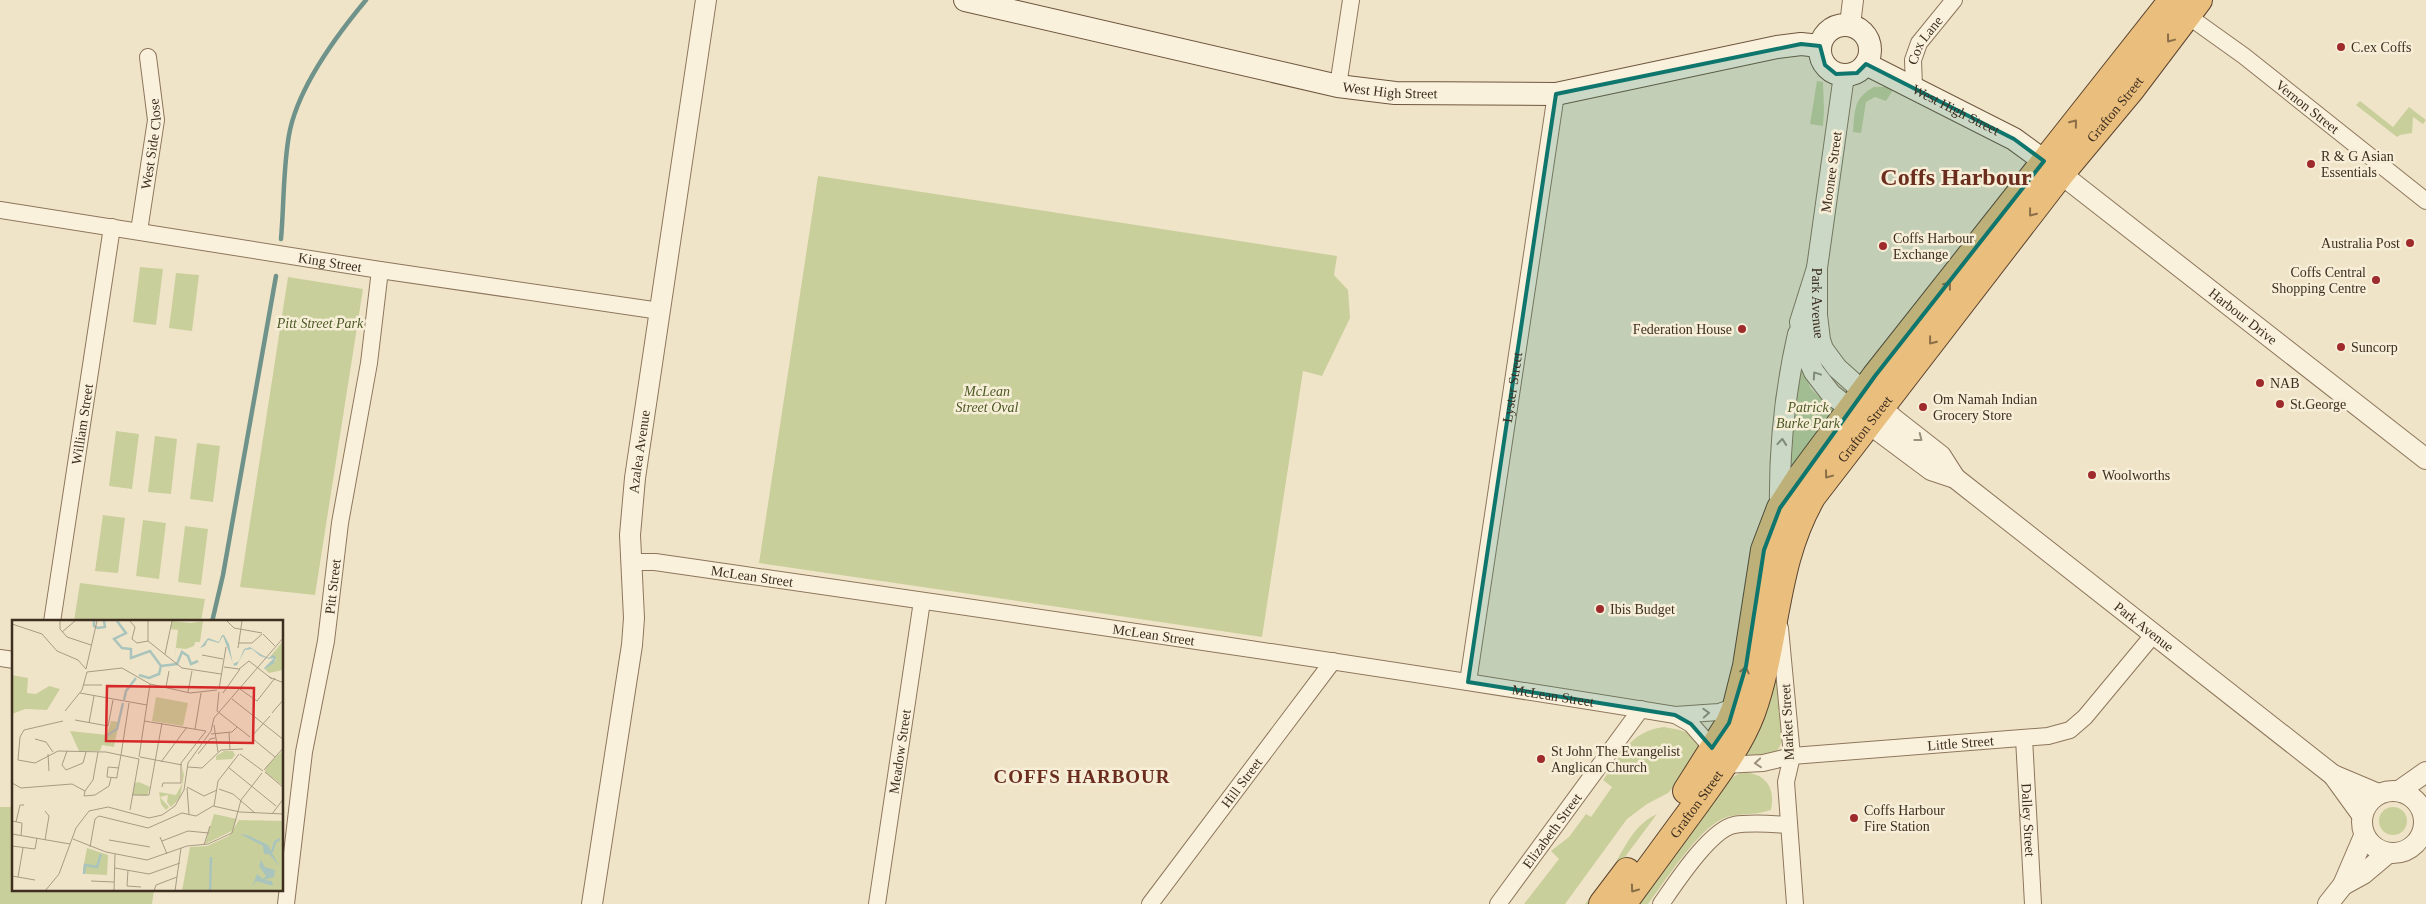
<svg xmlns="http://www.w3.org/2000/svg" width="2426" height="904" font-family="'Times New Roman',serif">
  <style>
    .green { fill: #c9cf9b }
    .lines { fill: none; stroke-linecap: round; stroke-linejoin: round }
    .stream { stroke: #6f938a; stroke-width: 4.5 }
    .minor-casing { stroke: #8d765c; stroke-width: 18 }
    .tertiary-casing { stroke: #8d765c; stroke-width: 22 }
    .secondary-casing { stroke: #6f573f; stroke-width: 24 }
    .trunk-casing { stroke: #5b4430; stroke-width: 28 }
    .minor { stroke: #faf1dc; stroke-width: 16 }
    .tertiary { stroke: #faf1dc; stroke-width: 20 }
    .secondary { stroke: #faf1dc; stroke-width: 22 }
    .trunk { stroke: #eabe7c; stroke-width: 26 }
    .oneway { stroke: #8b6f49 }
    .oneway2 { stroke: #9c907e }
    .marked { fill: #0f766e; fill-opacity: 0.2; stroke: #0f766e; stroke-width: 4; stroke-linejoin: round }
    .poi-dot { fill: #9e2a2b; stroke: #f7eed8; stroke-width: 2 }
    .labels { text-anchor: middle; stroke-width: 5; stroke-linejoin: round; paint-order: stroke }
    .street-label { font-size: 14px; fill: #3d2e20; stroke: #f7eed8 }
    .poi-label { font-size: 14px; fill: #3d2e20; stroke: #f7eed8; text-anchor: start }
    .park-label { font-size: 14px; font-style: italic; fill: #4d5a26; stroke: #f7eed8 }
    .district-label { font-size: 19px; font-weight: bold; letter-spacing: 1px; fill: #6b2e1e; stroke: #f7eed8 }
    .town-label { font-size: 24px; font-weight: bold; fill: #6b2e1e; stroke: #f7eed8 }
    .inset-river { fill: none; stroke: #a9c4bc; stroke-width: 2.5 }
    .inset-road { fill: none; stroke: #a89b85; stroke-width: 1 }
    .view { fill: #d62828; fill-opacity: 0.15; stroke: #d62828; stroke-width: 2.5 }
    .inset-edge { fill: none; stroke: #3d2e20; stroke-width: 2.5 }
  </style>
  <rect width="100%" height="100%" fill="#f0e4c8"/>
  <g class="green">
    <polygon points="1817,81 1823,82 1824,111 1823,126 1810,124"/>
    <path d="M1874 87H1885L1893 90 1886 101 1875 97 1866 102 1861 133 1853 132C1855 111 1853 98 1874 87Z"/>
    <polygon points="2360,101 2393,127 2409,107 2426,120 2423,124 2413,117 2412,133 2400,135 2397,137 2356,105"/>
    <polygon points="818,176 1337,256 1334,275 1348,290 1350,318 1322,376 1303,371 1262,637 759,563"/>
    <polygon points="140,267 163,269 156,325 133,322"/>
    <polygon points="176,273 199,275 192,331 169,328"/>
    <polygon points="288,277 363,289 315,595 240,587"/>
    <polygon points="1798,362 1811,389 1835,412 1799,459 1790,466"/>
    <polygon points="116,431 139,434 132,489 109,486"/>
    <polygon points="155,436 177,439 171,494 148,492"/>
    <polygon points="197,443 220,446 213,502 190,499"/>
    <polygon points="103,515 125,518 118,573 95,571"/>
    <polygon points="143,520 166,523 159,579 136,576"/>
    <polygon points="185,526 208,529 201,585 178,582"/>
    <polygon points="80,583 205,599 201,621 74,621"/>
    <path d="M1775 674 1778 677C1780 695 1791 747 1772 755 1764 759 1750 758 1741 759Z"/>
    <path d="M1664 727C1679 730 1694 730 1699 747L1685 775 1668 793 1647 804 1627 819 1565 904H1524L1559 859 1551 851 1569 837 1586 814 1591 817 1612 787 1603 780C1622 755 1630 731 1664 727Z"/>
    <path d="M1742 772C1765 773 1776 787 1771 810 1755 816 1737 812 1722 819 1697 831 1665 881 1648 904H1635L1729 779Z"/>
    <polygon points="0,807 14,807 14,890 154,890 152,904 0,904"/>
    <circle cx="2393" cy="821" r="14"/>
    <path d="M1657 814 1590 904H1585C1595 890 1609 876 1617 860 1628 841 1636 824 1657 814Z"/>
  </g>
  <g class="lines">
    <g class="stream">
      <path d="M281 239C284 205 283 169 289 135 297 89 336 36 366 0"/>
      <polyline points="212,622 223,575 276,276"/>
    </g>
    <defs>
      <g id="minor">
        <path id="s1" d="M2188 16 2244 56 2426 201"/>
        <polyline points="1338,86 1351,0"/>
        <path id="s2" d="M1914 87 1913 60 1919 43 1954 0"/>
        <path id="s3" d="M0 210 380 270 660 311"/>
        <path id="s4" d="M139 231 156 120 148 57"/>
        <path id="s5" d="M631 562H655C995 611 1335 660 1675 715L1719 712 1736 706"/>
        <path id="s6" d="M52 622 112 227"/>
        <polyline points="1780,628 1792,756 1786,782 1795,904"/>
        <polyline points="0,658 14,660"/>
        <path id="s7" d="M1468 682 1556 94"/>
        <polyline points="1675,715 1691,724 1712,748"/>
        <path id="s8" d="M2024 738 2033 904"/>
        <path id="s9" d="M1724 765 1763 763 1792 756 2048 736 2070 730 2085 717 2154 634"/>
        <path id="s10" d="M286 904 304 752 326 641 340 523 369 363 380 270"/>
        <path id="s11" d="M877 904 922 601"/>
        <path id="s12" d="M1150 904 1333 661"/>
        <path id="s13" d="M1498 904 1641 709"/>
        <path d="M1661 904C1675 884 1710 830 1734 825 1752 822 1771 824 1789 825"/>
      </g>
      <g id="tertiary">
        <polyline points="1850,25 1853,0"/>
        <path id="s14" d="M1844 75 1817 268V315L1820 340 1823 349 1837 368 1895 420 1941 456 1955 478"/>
        <path id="s15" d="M2061 174 2426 459"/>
        <path id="s16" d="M1817 268 1800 322 1805 352 1814 372 1831 394 1868 423 1931 470 1955 478 2333 775 2378 794"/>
        <path d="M1780 508C1779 450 1785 391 1798 334"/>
        <polyline points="2333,775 2362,815"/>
        <circle cx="2393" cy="822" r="31"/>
        <polyline points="2399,791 2426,772"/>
        <polyline points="2343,885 2363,874 2388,853"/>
        <path id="s17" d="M592 904 632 645 634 618 630 535 635 478 706 0"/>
        <polyline points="2328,904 2343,885 2364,836"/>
      </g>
      <g id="secondary">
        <path id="s18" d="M965 0 1338 86 1395 93 1556 94 1777 47 1801 44 1820 46"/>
        <circle cx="1845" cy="50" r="25"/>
        <path id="s19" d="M1866 64 2014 139 2044 161"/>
      </g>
      <g id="trunk">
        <polyline points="1686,791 1729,723 1736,706 1746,666 1764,550 1780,508 1800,477 1875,376 2172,0"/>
        <polyline points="1602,904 1627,871"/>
        <path id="s20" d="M1623 904C1648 870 1672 837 1697 803 1717 775 1740 745 1752 713 1778 641 1773 564 1813 496L2061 174 2131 90 2199 0"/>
      </g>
    </defs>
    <use href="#minor" class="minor-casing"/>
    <use href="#tertiary" class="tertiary-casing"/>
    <use href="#secondary" class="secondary-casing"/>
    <use href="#trunk" class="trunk-casing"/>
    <use href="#minor" class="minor"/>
    <use href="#tertiary" class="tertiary"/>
    <use href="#secondary" class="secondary"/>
    <use href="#trunk" class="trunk"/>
  </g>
  <defs><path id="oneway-chevron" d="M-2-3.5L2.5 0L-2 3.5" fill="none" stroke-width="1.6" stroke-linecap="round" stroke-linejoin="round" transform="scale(1.25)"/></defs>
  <g class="oneway">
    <use href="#oneway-chevron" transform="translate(2170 39) rotate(127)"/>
    <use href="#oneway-chevron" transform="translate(2074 123) rotate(-51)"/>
    <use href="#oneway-chevron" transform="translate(2032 213) rotate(128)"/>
    <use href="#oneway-chevron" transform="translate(1948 285) rotate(-52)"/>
    <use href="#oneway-chevron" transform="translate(1932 341) rotate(128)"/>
    <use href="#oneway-chevron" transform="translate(1828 475) rotate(127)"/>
    <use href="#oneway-chevron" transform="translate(1745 670) rotate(-77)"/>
    <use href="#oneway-chevron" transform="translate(1634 889) rotate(126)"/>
  </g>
  <g class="oneway2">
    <use href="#oneway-chevron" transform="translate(1816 375) rotate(-124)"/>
    <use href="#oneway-chevron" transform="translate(1919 438) rotate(38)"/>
    <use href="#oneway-chevron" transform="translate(1782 442) rotate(-85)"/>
    <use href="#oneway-chevron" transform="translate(1706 713) rotate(-3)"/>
    <use href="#oneway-chevron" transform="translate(1758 763) rotate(175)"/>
  </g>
  <path class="marked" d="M1801 44 1820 46 1825 65 1836 74 1857 73 1866 64 2014 139 2044 161 1875 376 1780 508 1764 550 1746 666 1729 723 1712 748 1691 724 1675 715 1468 682 1556 94Z"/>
  <g class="poi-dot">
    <circle cx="2341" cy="47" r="5"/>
    <circle cx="2311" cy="164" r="5"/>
    <circle cx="2410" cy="243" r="5"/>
    <circle cx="1883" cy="246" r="5"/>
    <circle cx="2376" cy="280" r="5"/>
    <circle cx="1742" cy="329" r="5"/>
    <circle cx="2341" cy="347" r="5"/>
    <circle cx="2260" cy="383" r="5"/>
    <circle cx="2280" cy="404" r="5"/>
    <circle cx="1923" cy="407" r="5"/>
    <circle cx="2092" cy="475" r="5"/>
    <circle cx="1600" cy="609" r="5"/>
    <circle cx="1541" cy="759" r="5"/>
    <circle cx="1854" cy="818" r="5"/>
  </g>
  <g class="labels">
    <g class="street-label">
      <text dy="5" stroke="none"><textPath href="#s2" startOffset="50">Cox Lane</textPath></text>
      <text dy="5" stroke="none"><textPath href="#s18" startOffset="435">West High Street</textPath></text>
      <text dy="5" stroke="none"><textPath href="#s1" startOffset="150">Vernon Street</textPath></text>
      <text dy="5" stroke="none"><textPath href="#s20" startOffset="948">Grafton Street</textPath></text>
      <text dy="5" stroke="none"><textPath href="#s19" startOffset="101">West High Street</textPath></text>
      <text dy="5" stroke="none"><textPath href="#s4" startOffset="88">West Side Close</textPath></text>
      <text transform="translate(1831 172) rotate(-82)" y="5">Moonee Street</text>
      <text dy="5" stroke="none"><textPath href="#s3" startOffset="334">King Street</textPath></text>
      <text dy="5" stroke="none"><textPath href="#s14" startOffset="230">Park Avenue</textPath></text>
      <text dy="5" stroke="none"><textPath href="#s15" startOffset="231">Harbour Drive</textPath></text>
      <text dy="5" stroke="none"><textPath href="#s7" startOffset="298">Lyster Street</textPath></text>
      <text dy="5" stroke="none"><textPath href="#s6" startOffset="200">William Street</textPath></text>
      <text dy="5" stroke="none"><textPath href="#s20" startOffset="542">Grafton Street</textPath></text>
      <text dy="5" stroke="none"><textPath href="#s17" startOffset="456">Azalea Avenue</textPath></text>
      <text dy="5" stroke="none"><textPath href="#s5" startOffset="122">McLean Street</textPath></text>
      <text dy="5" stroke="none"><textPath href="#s10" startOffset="321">Pitt Street</textPath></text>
      <text dy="5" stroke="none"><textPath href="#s16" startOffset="528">Park Avenue</textPath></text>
      <text dy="5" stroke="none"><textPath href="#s5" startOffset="528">McLean Street</textPath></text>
      <text dy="5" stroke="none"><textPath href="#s5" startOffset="932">McLean Street</textPath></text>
      <text transform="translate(1787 722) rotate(-93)" y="5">Market Street</text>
      <text dy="5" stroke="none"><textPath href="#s9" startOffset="238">Little Street</textPath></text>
      <text dy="5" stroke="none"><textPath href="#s11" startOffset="154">Meadow Street</textPath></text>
      <text dy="5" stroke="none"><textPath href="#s12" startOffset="152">Hill Street</textPath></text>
      <text dy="5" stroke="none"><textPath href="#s20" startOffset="124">Grafton Street</textPath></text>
      <text dy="5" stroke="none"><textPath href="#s8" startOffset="82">Dalley Street</textPath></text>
      <text dy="5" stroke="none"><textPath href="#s13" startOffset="91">Elizabeth Street</textPath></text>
    </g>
    <g class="poi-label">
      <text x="2351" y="52">C.ex Coffs</text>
      <text x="2321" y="161">R &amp; G Asian<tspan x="2321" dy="16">Essentials</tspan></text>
      <text x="1893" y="243">Coffs Harbour<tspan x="1893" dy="16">Exchange</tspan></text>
      <text x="2400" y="248" text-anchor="end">Australia Post</text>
      <text x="2366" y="277" text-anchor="end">Coffs Central<tspan x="2366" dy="16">Shopping Centre</tspan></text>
      <text x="1732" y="334" text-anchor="end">Federation House</text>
      <text x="2351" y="352">Suncorp</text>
      <text x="2270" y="388">NAB</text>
      <text x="1933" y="404">Om Namah Indian<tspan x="1933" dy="16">Grocery Store</tspan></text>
      <text x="2290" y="409">St.George</text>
      <text x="2102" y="480">Woolworths</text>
      <text x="1610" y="614">Ibis Budget</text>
      <text x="1551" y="756">St John The Evangelist<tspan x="1551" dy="16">Anglican Church</tspan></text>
      <text x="1864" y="815">Coffs Harbour<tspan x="1864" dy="16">Fire Station</tspan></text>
    </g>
    <g class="park-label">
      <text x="320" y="328">Pitt Street Park</text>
      <text x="987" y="396">McLean<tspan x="987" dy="16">Street Oval</tspan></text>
      <text x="1808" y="412">Patrick<tspan x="1808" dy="16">Burke Park</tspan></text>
    </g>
    <g class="district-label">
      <text x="1082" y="783">COFFS HARBOUR</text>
    </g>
    <g class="town-label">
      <text x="1956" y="185">Coffs Harbour</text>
    </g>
  </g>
  <g transform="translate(12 620)">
    <rect width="271" height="271" fill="#f0e4c8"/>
    <path d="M160 1 179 3 191 1 188 22H183L182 26 174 29 164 28 162 42 166 10 158 9ZM271 21V50L257 53 253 49 264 40 262 36 257 38ZM0 55 16 58 15 73 24 74 37 66 48 69 35 90 13 89 0 94ZM144 77 176 83 171 106 140 101ZM99 101 107 102 102 127 90 125 88 131H67L58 111 95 115ZM271 130V166L253 152 254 147ZM212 131H221L223 135 220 139 204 140V136ZM170 147 172 155 168 178 159 187 155 182 156 175 148 177 157 187 154 190 149 184 147 172 164 175 170 164ZM127 162 138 167 135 176 120 175 123 163ZM202 194 225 199 220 211 193 224ZM227 200 271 201V271H170L178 227 195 226 217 216ZM75 228 96 235 95 255 74 254 71 249Z" fill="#c9cf9b"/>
    <path d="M210 15H212L217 24 221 44 227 41 232 29 238 27 250 35 257 38 261 35 264 37 262 43 253 49 255 52H271H255L252 48 262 38 257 39 248 36 240 29 233 30 225 45 222 46 211 16 207 23 196 20 193 26 188 28 185 42 188 28 196 18 207 22ZM228 214 235 215 256 225 267 246 257 234H252L251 226ZM249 240 253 247 263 250 262 257 252 260 260 261 261 266 244 261 240 267 245 254 251 259 254 256 247 246Z" fill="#a9c4bc"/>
    <path class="inset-river" d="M82 1V6L86 8 93 7 92 1M105 1 114 13 102 19 110 28 119 29V38L138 31 149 46 165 44 170 32 176 36 179 44 186 41M127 55 137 58 147 54 149 46M112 80 114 71 124 58M96 115 105 109 111 83M260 232 263 222 268 219M72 254 73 245 85 247 89 234M198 271 199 237"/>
    <path class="inset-road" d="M48 1V9L55 17 79 25M118 1 123 7 120 19 125 23 136 21M136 1V21M215 1 222 8 250 13M0 4 30 14 45 31 66 40 74 49M50 12 63 1M251 14 263 26M136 21 170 48 209 54M227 23H240L250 14M226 28 230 1M153 34 160 1M190 35 211 39M212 47 227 49 237 41 260 59M74 49 85 1M75 52 110 48 138 64 178 73 205 70M257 57 272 63M72 65H90M154 67 157 51M207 69 214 27M228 69 245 81 263 58M176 72 180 51M207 72 205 91 238 117M68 73 135 85M211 73 228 49M220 79 272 120M53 91 70 70 75 52M260 93 272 79M63 100 96 106 101 80M51 101 12 110 8 117 6 140 23 143 46 131 94 132 127 139M132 101 194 111M77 103 82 76M202 105 206 132M183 109 189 73M217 113 218 129M199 114 220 112 225 107M240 116 258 96M23 119 34 122 41 132M241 119 263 137M55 131 50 145 54 150 71 143 74 132M36 134 37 151M186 134 198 119 203 118M228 134 251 151M109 135 117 83M127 137 138 64M128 137 170 145M149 142 175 107M176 147 190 148 209 130 231 129M216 147 264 186M107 148 96 147 95 157 105 158V156L109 135M252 150 272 127M253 152 272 168M0 163 9 168 60 164 73 171M150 167 151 163H169V143L194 111M175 167 192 176 205 170M175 168 177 194M207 169 221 174 243 193M73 171 72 176 83 175 97 166 99 158M73 171 81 160 86 132M120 175H137L150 103M202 186 206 161 227 134M118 190 127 139M33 191 37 196 33 220M260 194 272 178M0 201 10 203 9 216M4 202 8 185H12M0 214 58 224M148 217 155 234M61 219 94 232 135 240 175 226 196 224 220 213 229 180 250 153M97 220 138 227M150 221 176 211 197 213M192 225 198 206M0 226 23 229 25 218M78 227 83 199 87 196 136 208 170 193 184 196 201 186 228 192 272 194M103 248 137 254 168 243M116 250 115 266 129 267M0 256 23 260M6 257 11 228M79 261 102 262M33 271 47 254 64 208 77 191 96 187 137 198 150 195 163 186 172 170 176 143 199 111 202 98 272 17M102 271 103 234M142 271 144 265 165 257M163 271 169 228"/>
    <path class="view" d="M95 66 242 68 241 123 94 121Z"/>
    <rect width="271" height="271" class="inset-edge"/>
  </g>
</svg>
